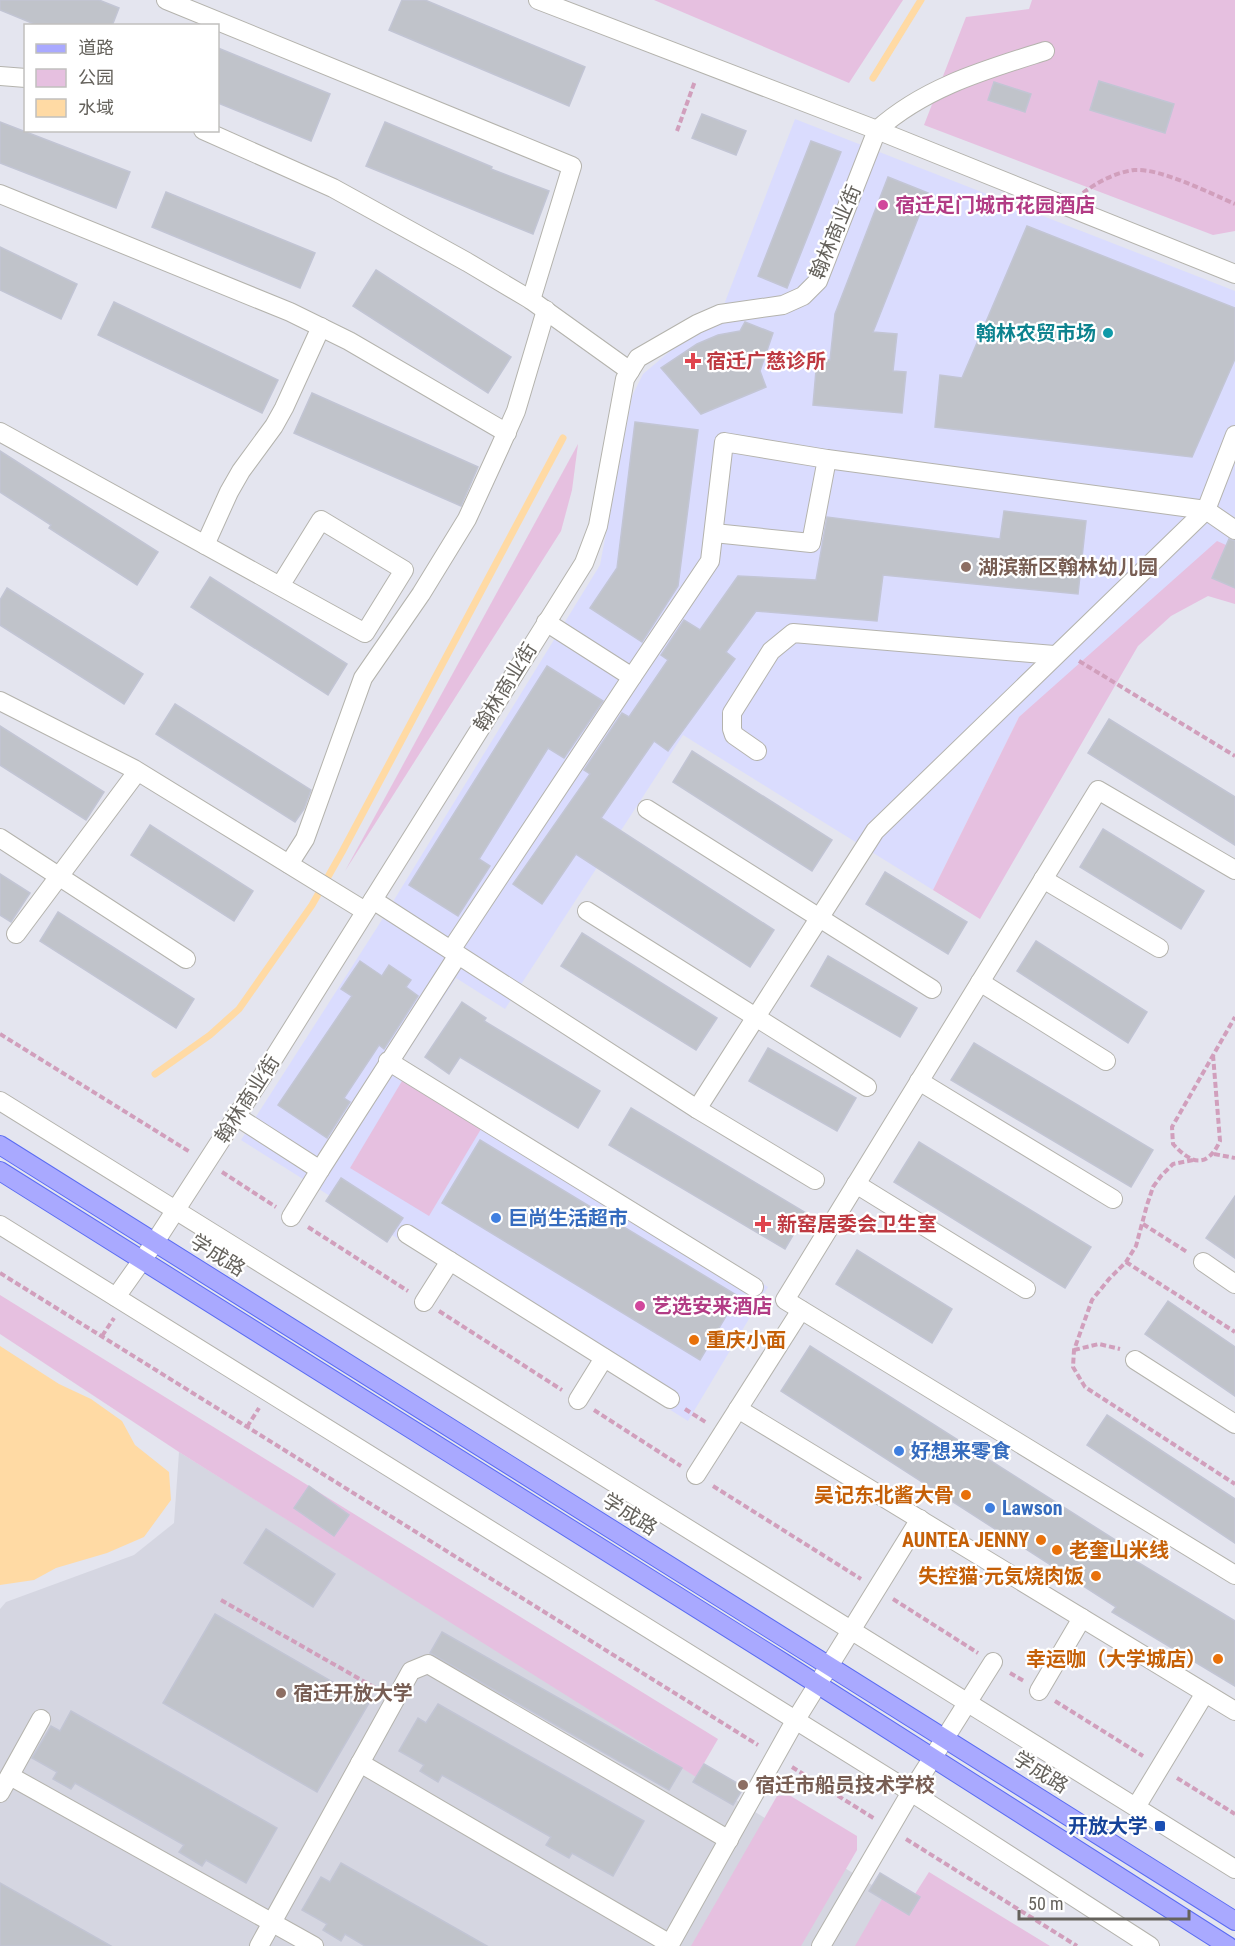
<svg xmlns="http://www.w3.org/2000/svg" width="1235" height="1946" font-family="'Roboto Condensed','Noto Sans SC',sans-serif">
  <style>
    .commercial { fill: #dadcfe }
    .education { fill: #d5d6e1 }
    .green { fill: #e6c0e0 }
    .water { fill: #ffdaa4 }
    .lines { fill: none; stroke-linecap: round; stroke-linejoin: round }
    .stream { stroke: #ffdaa4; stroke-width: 7 }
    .building { fill: #c0c3ca; stroke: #c2c5d4; stroke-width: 1.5 }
    .minor-casing { stroke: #b4b3ad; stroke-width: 20 }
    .major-casing { stroke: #5a6cf2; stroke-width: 20 }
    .path { stroke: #d19fbc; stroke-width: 4; stroke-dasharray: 6 3; stroke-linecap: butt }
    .minor { stroke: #fff; stroke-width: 18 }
    .major { stroke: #a9a9ff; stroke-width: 18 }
    .hotel-dot { fill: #d1479c; stroke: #fff; stroke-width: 2 }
    .culture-dot { fill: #0f9aa8; stroke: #fff; stroke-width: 2 }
    .health-dot { fill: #e0444e; stroke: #fff; stroke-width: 2 }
    .education-dot { fill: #8d6e63; stroke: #fff; stroke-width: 2 }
    .shop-dot { fill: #3f7fe0; stroke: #fff; stroke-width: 2 }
    .food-dot { fill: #e8710a; stroke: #fff; stroke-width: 2 }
    .transit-dot { fill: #1a4fb4; stroke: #fff; stroke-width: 2 }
    .labels { text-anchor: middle; stroke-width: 4.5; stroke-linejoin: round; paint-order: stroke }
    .hotel-label { font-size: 20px; font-weight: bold; fill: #b23c85; stroke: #fff; text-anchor: start }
    .street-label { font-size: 20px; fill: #65625c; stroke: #fff }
    .culture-label { font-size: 20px; font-weight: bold; fill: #0d838f; stroke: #fff; text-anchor: end }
    .health-label { font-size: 20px; font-weight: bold; fill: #be3a42; stroke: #fff; text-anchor: start }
    .education-label { font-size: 20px; font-weight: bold; fill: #785e54; stroke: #fff; text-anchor: start }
    .shop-label { font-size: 20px; font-weight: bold; fill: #366cbe; stroke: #fff; text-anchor: start }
    .food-label { font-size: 20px; font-weight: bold; fill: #c56008; stroke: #fff; text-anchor: end }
    .transit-label { font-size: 20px; font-weight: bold; fill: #164399; stroke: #fff; text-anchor: end }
  </style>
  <rect width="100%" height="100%" fill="#e4e5ef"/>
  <polygon class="commercial" points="795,119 1235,291 1235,549 1019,717 933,890 683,735 505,1009 456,978 401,1062 768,1287 688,1421 241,1140 378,926 600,565 632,396 643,374 681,342 717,323"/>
  <polygon class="education" points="179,1452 912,1910 965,1946 0,1946 0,1609 6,1602 134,1555 174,1523"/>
  <g class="green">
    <polygon points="654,0 903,0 849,83"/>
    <polygon points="1032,0 1235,0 1235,231 1213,235 924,125 966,17 1029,9"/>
    <polygon points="578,444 572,490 561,531 345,871"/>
    <polygon points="1217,541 1235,549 1235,604 1208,596 1171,616 1138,646 980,919 933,890 1019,717"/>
    <polygon points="402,1081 481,1129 429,1216 350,1168"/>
    <polygon points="0,1295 718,1739 696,1777 179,1452 0,1334"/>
    <polygon points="789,1795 857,1836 857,1850 801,1946 691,1946 777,1796"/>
    <polygon points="929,1872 1050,1946 855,1946 882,1899 909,1915 919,1897 915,1894"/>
  </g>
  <polygon class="water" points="0,1346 59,1384 91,1399 122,1421 135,1445 169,1472 171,1500 144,1537 107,1553 56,1568 34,1580 0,1585"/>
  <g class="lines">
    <g class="stream">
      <polyline points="873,78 921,0"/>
      <polyline points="155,1074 210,1035 239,1009 312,905 342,852 563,438"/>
    </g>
  </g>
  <g class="building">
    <polygon points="0,0 99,0 119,8 112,26 39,26 0,10"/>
    <polygon points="402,0 425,0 585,67 569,106 389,30"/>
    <polygon points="218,48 330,94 311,141 218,103"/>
    <polygon points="1099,81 1174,104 1165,133 1090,110"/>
    <polygon points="994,82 1031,94 1025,112 988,100"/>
    <polygon points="702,114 746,131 736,155 692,138"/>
    <polygon points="0,122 130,172 116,208 0,163"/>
    <polygon points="385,122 492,167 491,169 549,191 533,234 366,166"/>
    <polygon points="811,141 841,152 787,288 758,276"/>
    <polygon points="888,177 928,193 873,332 897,334 893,371 906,372 902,413 813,405 817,359 830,360 835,314"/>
    <polygon points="166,192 315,253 300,288 152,227"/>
    <polygon points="1027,226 1235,308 1235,359 1192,457 935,427 940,375 962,378"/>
    <polygon points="0,247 77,284 61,319 0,290"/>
    <polygon points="376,270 511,357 488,393 353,306"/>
    <polygon points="114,302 278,380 262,413 98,335"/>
    <polygon points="745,322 773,333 760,371 766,387 701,414 661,368 697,344 718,335 740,331"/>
    <polygon points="312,393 478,467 461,506 294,433"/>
    <polygon points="635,422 698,430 678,586 642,642 590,608 617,568"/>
    <polygon points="0,451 158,552 137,585 49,528 51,525 0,492"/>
    <polygon points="1004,511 1086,521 1078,594 883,575 877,621 756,611 726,652 735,659 668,751 654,741 601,818 774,930 750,967 576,854 542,904 513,884 590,774 584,770 622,713 629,717 668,660 661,655 684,620 700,630 738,576 816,580 827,517 1000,539"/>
    <polygon points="1229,539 1235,541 1235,588 1212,578"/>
    <polygon points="210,577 347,664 328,695 191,607"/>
    <polygon points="7,588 143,674 124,704 0,625 0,600"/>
    <polygon points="547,666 603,701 564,758 548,748 479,859 490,866 458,916 409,885"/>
    <polygon points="175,704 311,790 304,809 295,822 156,734"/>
    <polygon points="1109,719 1235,797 1235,845 1088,753"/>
    <polygon points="0,726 104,792 86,820 0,765"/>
    <polygon points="692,751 832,840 812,871 673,782"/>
    <polygon points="150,825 253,891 234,921 131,855"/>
    <polygon points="1103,829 1204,891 1181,929 1080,867"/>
    <polygon points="885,872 967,922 948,954 866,904"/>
    <polygon points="0,874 30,893 11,922 0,915"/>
    <polygon points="58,912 194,999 176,1028 40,941"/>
    <polygon points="582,933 717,1018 696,1050 561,966"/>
    <polygon points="1036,941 1147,1012 1128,1043 1017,971"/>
    <polygon points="828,956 917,1008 900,1037 811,986"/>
    <polygon points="360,961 382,976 389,965 411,980 406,987 418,996 384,1049 379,1045 344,1098 350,1102 327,1138 278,1105 352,996 341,989"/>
    <polygon points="462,1002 486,1018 484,1021 600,1091 578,1128 460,1057 449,1074 425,1057"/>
    <polygon points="974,1043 1153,1150 1131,1187 951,1080"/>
    <polygon points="768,1048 856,1098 837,1131 749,1081"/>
    <polygon points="631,1108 806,1213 785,1249 609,1145"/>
    <polygon points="480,1140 738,1296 700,1360 442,1203"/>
    <polygon points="919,1142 1091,1247 1065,1288 894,1182"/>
    <polygon points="341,1178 403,1218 387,1242 326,1201"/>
    <polygon points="1235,1196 1235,1258 1206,1238"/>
    <polygon points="857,1250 952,1309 932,1343 836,1284"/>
    <polygon points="1168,1301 1235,1347 1235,1396 1145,1334"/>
    <polygon points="810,1346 1128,1548 1124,1554 1235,1621 1235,1686 1112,1612 1116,1607 781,1391"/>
    <polygon points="1107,1415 1235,1499 1235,1543 1087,1445"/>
    <polygon points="309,1486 349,1515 334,1536 294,1508"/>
    <polygon points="266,1529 335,1574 313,1607 244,1563"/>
    <polygon points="215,1614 369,1703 317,1792 163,1703"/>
    <polygon points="442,1632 682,1768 669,1790 430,1653"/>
    <polygon points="438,1704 644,1821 613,1876 572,1853 569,1858 546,1845 551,1837 442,1775 438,1782 420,1771 424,1765 399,1751 418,1718 426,1723"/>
    <polygon points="71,1711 277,1828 246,1883 206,1860 202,1866 179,1852 184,1845 75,1783 71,1789 53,1779 57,1772 32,1758 51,1726 60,1731"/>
    <polygon points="704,1764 744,1787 733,1805 693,1782"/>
    <polygon points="341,1863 487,1946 365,1946 345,1934 341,1941 323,1930 327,1924 302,1910 321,1877 330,1882"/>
    <polygon points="880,1873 920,1897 909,1915 869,1891"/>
    <polygon points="0,1883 111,1946 0,1946"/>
  </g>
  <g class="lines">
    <defs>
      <g id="minor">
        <polyline points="166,0 572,166 531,300"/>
        <polyline points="538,0 877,130 1235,274"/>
        <polyline points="0,76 26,78"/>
        <polyline points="203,130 333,188 467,262 531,300 630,371"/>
        <polyline points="0,194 290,312 349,341 507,433"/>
        <polyline points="0,432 365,633 404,570 321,520 280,586"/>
        <polyline points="714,533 811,543 827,459"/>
        <polyline points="205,545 229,492 241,471 274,426 284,408 321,327"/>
        <polyline points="546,622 632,677 710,561 724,442 827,459 1206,510 1235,530"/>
        <polyline points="0,701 134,769 365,911"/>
        <polyline points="757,751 734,735 732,729 732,713 771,651 793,633 1054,655"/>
        <polyline points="647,809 932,989"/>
        <polyline points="0,838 186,959"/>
        <polyline points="289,864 305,839 363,678 421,594 467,519 500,447 516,411 546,310"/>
        <polyline points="1235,870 1098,790 785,1300 1235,1575"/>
        <polyline points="1043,879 1159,948"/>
        <polyline points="373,900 697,1109 815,1180"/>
        <polyline points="587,911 867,1087"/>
        <polyline points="16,934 137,772"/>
        <polyline points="451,950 632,677"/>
        <polyline points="980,982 1106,1061"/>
        <polyline points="388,1061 754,1287"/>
        <polyline points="919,1081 1113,1199"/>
        <polyline points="0,1101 1235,1869"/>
        <polyline points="697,1109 875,831 1206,510 1235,435"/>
        <polyline points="236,1116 320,1170 458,955"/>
        <polyline points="856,1184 1026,1289"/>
        <polyline points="291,1217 320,1170"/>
        <polyline points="0,1225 911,1792 1150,1946"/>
        <polyline points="407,1234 670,1399"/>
        <polyline points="1203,1262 1235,1284"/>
        <path d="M116 1297 155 1242 265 1072 584 563 598 526 625 379 638 358 697 324 720 314 783 305 803 296 818 281 877 130C925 87 985 70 1045 51"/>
        <polyline points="424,1302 450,1261"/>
        <polyline points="1135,1360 1235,1424"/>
        <polyline points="578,1400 604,1358"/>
        <polyline points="738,1409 1235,1711"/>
        <polyline points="696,1475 801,1310"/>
        <polyline points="1039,1691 1082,1618"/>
        <polyline points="360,1763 670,1944"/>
        <polyline points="10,1776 314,1946"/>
        <polyline points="0,1793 41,1719"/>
        <polyline points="1136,1807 1205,1693"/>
        <polyline points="259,1946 411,1671 428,1664 729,1840"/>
        <polyline points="669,1946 795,1721 920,1519"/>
        <polyline points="821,1946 911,1792 993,1662"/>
      </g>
      <g id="major">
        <polyline points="0,1145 1235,1921"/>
        <polyline points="0,1171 784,1663 1228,1946"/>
      </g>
    </defs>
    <use href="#minor" class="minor-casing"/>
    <use href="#major" class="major-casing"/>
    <g class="path">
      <polyline points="677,131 695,81"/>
      <path d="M1083 193C1097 182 1117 172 1134 170 1160 168 1210 193 1235 204"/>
      <polyline points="1079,661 1235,756"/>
      <polyline points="0,1034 190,1152"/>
      <path d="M1213 1055 1220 1141C1207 1169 1191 1164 1173 1144L1172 1127 1235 1017"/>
      <polyline points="1214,1154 1235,1158"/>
      <polyline points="1193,1160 1173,1164 1161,1176 1153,1187 1147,1205 1136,1246 1126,1262 1109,1279 1092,1300 1074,1350 1073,1367 1085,1387 1235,1484"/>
      <polyline points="222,1172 276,1207"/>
      <polyline points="1143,1224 1187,1252"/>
      <polyline points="308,1227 408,1291"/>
      <polyline points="1126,1262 1235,1332"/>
      <polyline points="0,1273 758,1745"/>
      <polyline points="439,1311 562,1390"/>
      <polyline points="102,1336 114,1318"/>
      <polyline points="1074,1350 1099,1344 1120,1349"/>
      <polyline points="685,1409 707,1423"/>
      <polyline points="594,1410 681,1466"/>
      <polyline points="247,1427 259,1408"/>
      <polyline points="713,1486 861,1579"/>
      <polyline points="893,1599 978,1653"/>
      <polyline points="221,1600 379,1690"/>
      <polyline points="1010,1673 1024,1681"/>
      <polyline points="1055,1701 1143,1756"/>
      <polyline points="792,1767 875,1819"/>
      <polyline points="1177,1778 1235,1814"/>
      <polyline points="906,1839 1077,1946"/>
    </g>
    <use href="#minor" class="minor"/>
    <use href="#major" class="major"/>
  </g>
  <g class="hotel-dot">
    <circle cx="883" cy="205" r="6"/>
    <circle cx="640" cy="1306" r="6"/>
  </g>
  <circle class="culture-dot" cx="1108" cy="333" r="6"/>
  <g class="health-dot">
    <path d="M690 352h6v6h6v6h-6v6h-6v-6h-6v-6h6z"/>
    <path d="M760 1215h6v6h6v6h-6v6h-6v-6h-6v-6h6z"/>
  </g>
  <g class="education-dot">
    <circle cx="966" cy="567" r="6"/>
    <circle cx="281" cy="1693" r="6"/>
    <circle cx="743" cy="1785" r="6"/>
  </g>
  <g class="shop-dot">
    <circle cx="496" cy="1218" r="6"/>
    <circle cx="899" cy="1451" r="6"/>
    <circle cx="990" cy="1508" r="6"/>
  </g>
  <g class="food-dot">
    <circle cx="694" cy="1340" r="6"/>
    <circle cx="966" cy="1495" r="6"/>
    <circle cx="1041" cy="1540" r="6"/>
    <circle cx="1057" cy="1550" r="6"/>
    <circle cx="1096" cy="1576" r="6"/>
    <circle cx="1218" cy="1659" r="6"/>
  </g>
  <rect class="transit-dot" x="1154" y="1820" width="12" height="12" rx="3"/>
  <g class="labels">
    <g class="hotel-label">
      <text x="895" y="212">宿迁足门城市花园酒店</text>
      <text x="652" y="1313">艺选安来酒店</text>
    </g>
    <g class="street-label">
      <text transform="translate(835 232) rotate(-67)" y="7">翰林商业街</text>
      <text transform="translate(505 687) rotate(-58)" y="7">翰林商业街</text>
      <text transform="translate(247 1099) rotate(-57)" y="7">翰林商业街</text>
      <text transform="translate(218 1255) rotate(32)" y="7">学成路</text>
      <text transform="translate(630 1514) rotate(32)" y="7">学成路</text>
      <text transform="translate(1041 1772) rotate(32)" y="7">学成路</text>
    </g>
    <g class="culture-label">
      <text x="1096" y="340">翰林农贸市场</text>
    </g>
    <g class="health-label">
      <text x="706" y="368">宿迁广慈诊所</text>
      <text x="777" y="1231">新窑居委会卫生室</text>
    </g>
    <g class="education-label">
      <text x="978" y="574">湖滨新区翰林幼儿园</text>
      <text x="293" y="1700">宿迁开放大学</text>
      <text x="755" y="1792">宿迁市船员技术学校</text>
    </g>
    <g class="shop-label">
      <text x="508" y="1225">巨尚生活超市</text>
      <text x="911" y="1458">好想来零食</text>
      <text x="1002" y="1515">Lawson</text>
    </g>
    <g class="food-label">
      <text x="706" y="1347" text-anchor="start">重庆小面</text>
      <text x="954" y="1502">吴记东北酱大骨</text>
      <text x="1029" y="1547">AUNTEA JENNY</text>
      <text x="1069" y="1557" text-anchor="start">老奎山米线</text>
      <text x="1084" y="1583">失控猫·元気烧肉饭</text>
      <text x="1206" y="1666">幸运咖（大学城店）</text>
    </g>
    <g class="transit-label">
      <text x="1148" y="1833">开放大学</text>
    </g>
  </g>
  <rect x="24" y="24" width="195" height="108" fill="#ffffff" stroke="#c1c0be" stroke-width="1.5"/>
  <rect x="36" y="44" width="30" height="9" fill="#a9a9ff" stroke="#c1c0be" stroke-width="1.5"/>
  <text x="78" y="54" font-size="18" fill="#65625c">道路</text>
  <rect x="36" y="69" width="30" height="18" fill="#e6c0e0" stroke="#c1c0be" stroke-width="1.5"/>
  <text x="78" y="84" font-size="18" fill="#65625c">公园</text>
  <rect x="36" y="99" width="30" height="18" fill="#ffdaa4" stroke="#c1c0be" stroke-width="1.5"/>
  <text x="78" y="114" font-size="18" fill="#65625c">水域</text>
  <path d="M1019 1910v9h170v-9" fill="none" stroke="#65625c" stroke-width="3"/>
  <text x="1028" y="1910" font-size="18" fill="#65625c" stroke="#ffffff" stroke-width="4.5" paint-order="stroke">50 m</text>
</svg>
